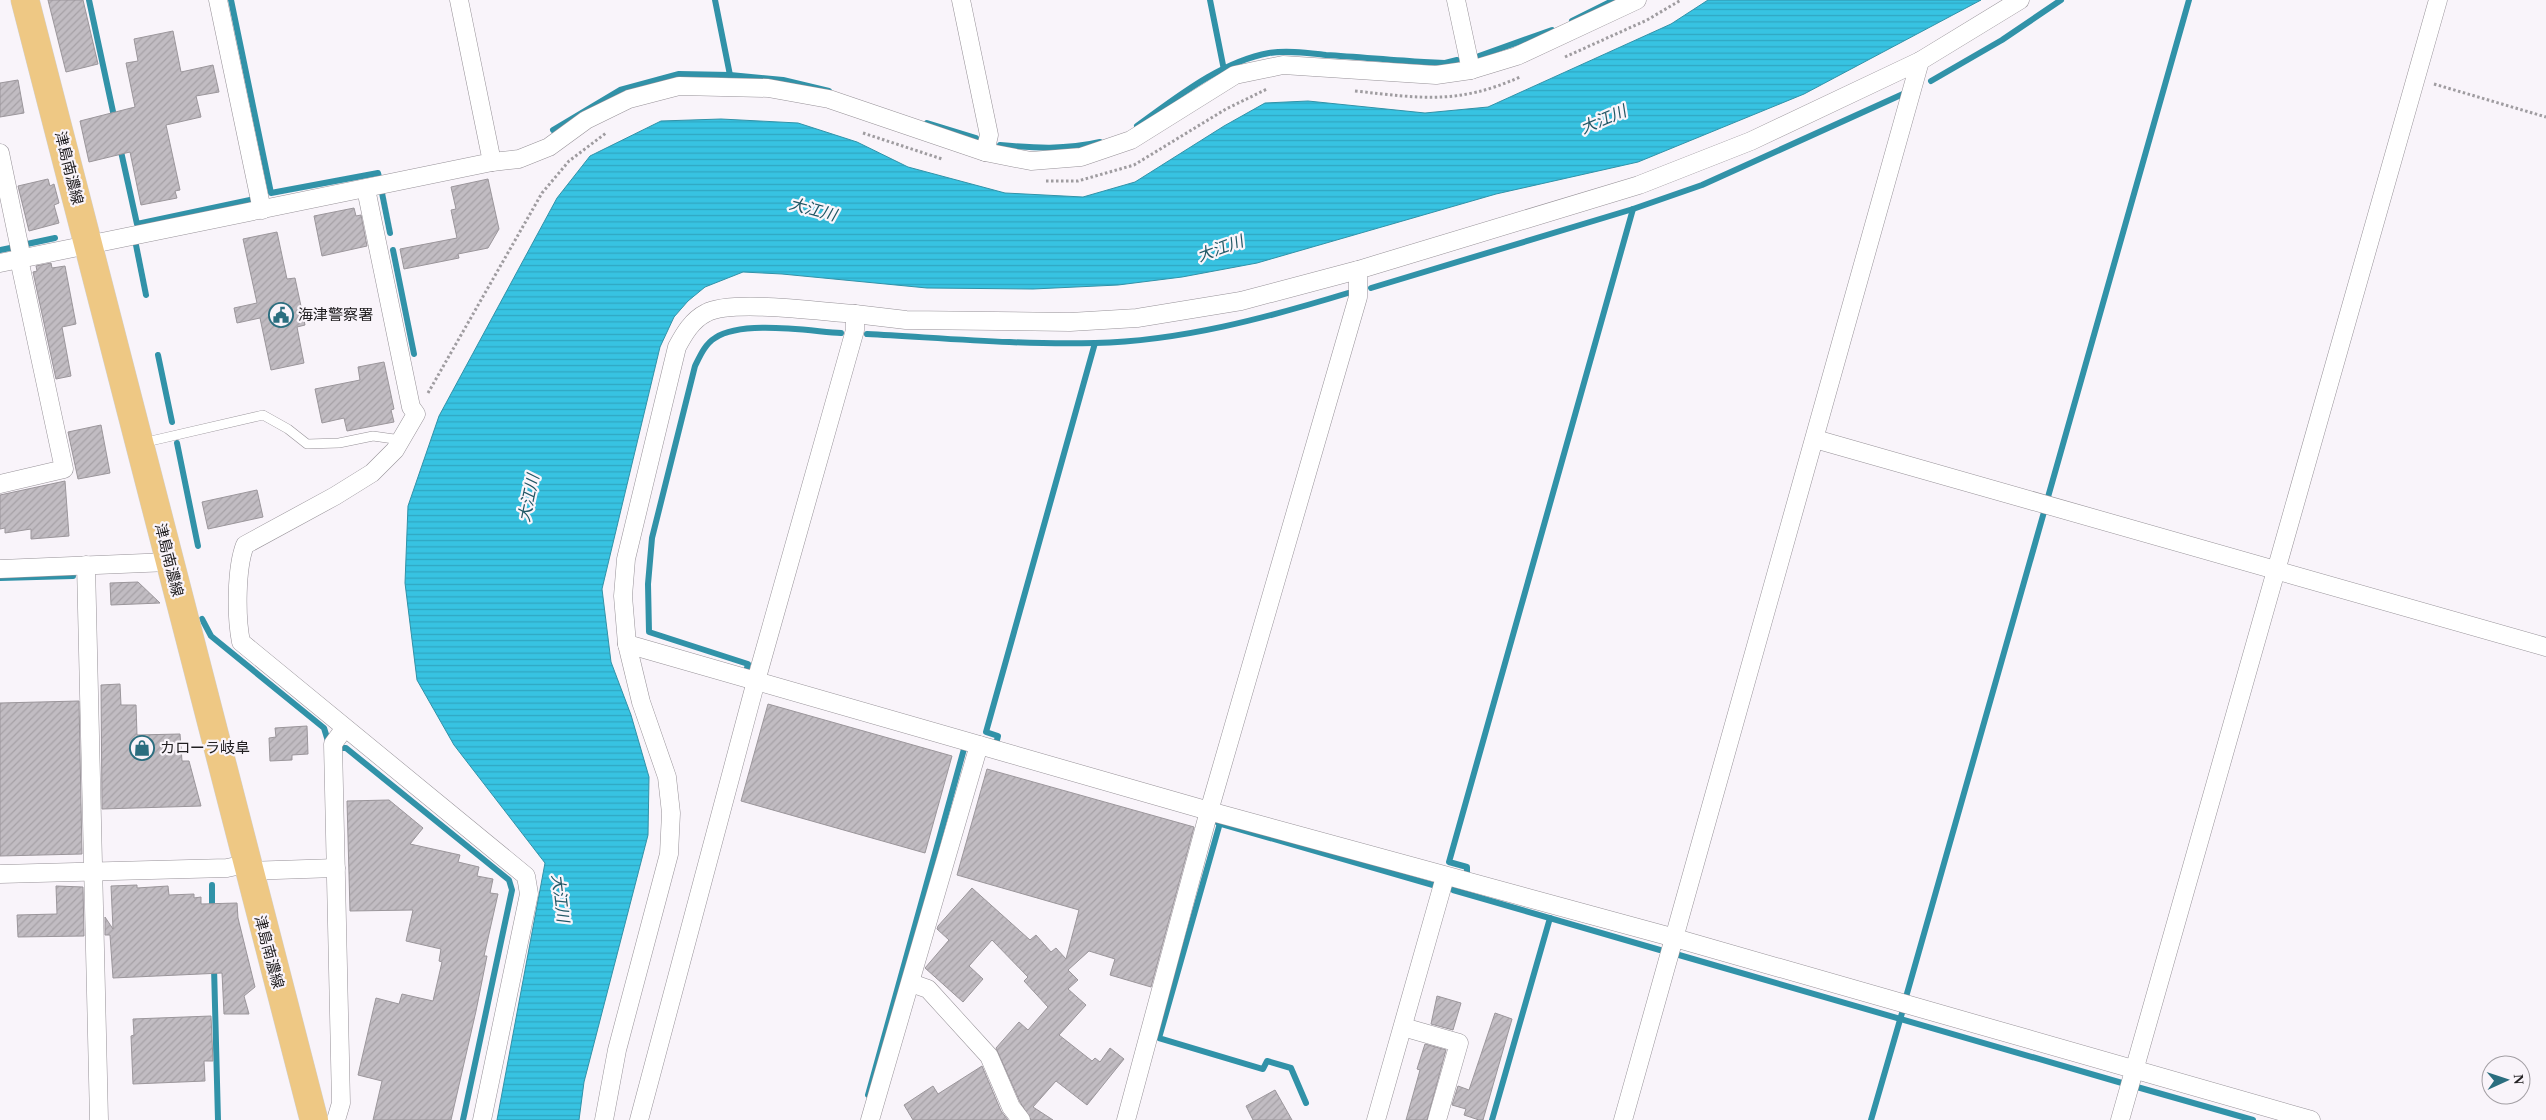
<svg xmlns="http://www.w3.org/2000/svg" width="2546" height="1120" font-family="'Times New Roman','Noto Sans JP',serif">
  <style>
    .water { fill: url(#water-rules); stroke: #3192a8 }
    .lines { fill: none; stroke-linecap: round; stroke-linejoin: round }
    .stream { stroke: #3192a8; stroke-width: 6 }
    .building { fill: url(#building-hatch); stroke: #9b969b }
    .lane-casing { stroke: #979298; stroke-width: 10 }
    .street-casing { stroke: #979298; stroke-width: 19 }
    .primary-casing { stroke: #d3d2d3; stroke-width: 29 }
    .path { stroke: #9f9ca0; stroke-width: 3; stroke-dasharray: 2.5 2.5; stroke-linecap: butt }
    .lane { stroke: #fff; stroke-width: 9 }
    .street { stroke: #fff; stroke-width: 18 }
    .primary { stroke: #eec884; stroke-width: 28 }
    .labels { text-anchor: middle; stroke-width: 4.5; stroke-linejoin: round; paint-order: stroke }
    .street-label { font-size: 15px; fill: #222022; stroke: #f9f4fa }
    .poi-label { font-size: 15px; fill: #222022; stroke: #f9f4fa; text-anchor: start }
    .water-label { font-size: 16px; font-style: italic; fill: #215765; stroke: #f9f4fa }
  </style>
  <defs>
    <pattern id="water-rules" width="6" height="5" patternUnits="userSpaceOnUse" patternTransform="scale(1.25)"><rect width="6" height="5" fill="#37c3e2"/><path d="M0 2.5h6" fill="none" stroke="#30a7c2"/></pattern>
    <pattern id="building-hatch" width="6" height="6" patternUnits="userSpaceOnUse" patternTransform="scale(1.25)"><rect width="6" height="6" fill="#c1bcc2"/><path d="M-1 1l2-2M0 6l6-6M5 7l2-2" fill="none" stroke="#a6a1a6"/></pattern>
  </defs>
  <rect width="100%" height="100%" fill="#f9f4fa"/>
  <polygon class="water" points="1708,0 1981,0 1804,94 1638,162 1496,194 1257,263 1182,277 1118,285 1033,289 927,288 782,274 743,272 705,287 688,301 674,317 660,347 602,589 611,662 631,715 649,777 648,835 584,1082 579,1120 497,1120 545,863 454,745 417,680 405,583 408,506 439,416 557,198 590,156 661,121 721,119 798,123 857,142 908,167 1005,193 1083,197 1135,182 1224,126 1265,103 1308,101 1425,113 1488,107 1671,24"/>
  <g class="lines">
    <g class="stream">
      <polyline points="89,0 115,121"/>
      <polyline points="231,0 271,193 378,173 379,177"/>
      <polyline points="1210,0 1224,70"/>
      <polyline points="1572,21 1614,0"/>
      <polyline points="1479,56 1552,30"/>
      <polyline points="730,75 783,80 829,91"/>
      <polyline points="1931,81 2002,40 2061,0"/>
      <polyline points="927,123 976,138"/>
      <path d="M1137 126C1176 98 1220 62 1269 53 1287 50 1308 53 1326 55 1359 57 1391 60 1424 62L1445 63 1457 60"/>
      <polyline points="553,130 620,90 679,74 730,75 715,0"/>
      <path d="M1000 145C1034 148 1066 150 1100 142"/>
      <polyline points="120,147 137,224 250,200"/>
      <polyline points="382,193 390,233"/>
      <polyline points="27,244 55,238"/>
      <polyline points="136,245 146,295"/>
      <polyline points="0,250 15,247"/>
      <polyline points="393,250 414,354"/>
      <polyline points="1371,288 1633,209 1702,185 1903,94"/>
      <path d="M867 334C943 338 1019 345 1095 343 1181 341 1266 318 1348 293"/>
      <polyline points="158,355 172,422"/>
      <polyline points="177,443 198,546"/>
      <polyline points="2048,497 2189,0"/>
      <polyline points="0,578 73,576"/>
      <polyline points="202,619 211,636 324,728 328,741"/>
      <path d="M747 668 748 664 649 632 648 584 652 538 695 366C700 356 705 344 715 338 742 320 808 331 841 333"/>
      <polyline points="997,740 998,736 986,732 1095,343"/>
      <polyline points="340,748 346,748 509,880 512,890 463,1120"/>
      <polyline points="1218,823 1433,885"/>
      <polyline points="1220,823 1159,1038 1263,1069 1267,1061 1291,1068 1306,1103"/>
      <polyline points="1467,874 1467,867 1449,862 1633,209"/>
      <polyline points="212,885 212,912"/>
      <polyline points="1453,890 1660,950"/>
      <polyline points="1679,955 2122,1083"/>
      <polyline points="214,967 218,1120"/>
      <polyline points="1906,997 2044,512"/>
      <polyline points="2137,1087 2253,1120"/>
      <polyline points="868,1095 964,749"/>
      <polyline points="1492,1120 1550,918"/>
      <polyline points="1871,1120 1902,1013"/>
    </g>
  </g>
  <g class="building">
    <polygon points="48,0 83,0 98,64 66,72"/>
    <polygon points="173,31 181,72 213,65 219,92 196,96 201,117 166,125 180,190 175,191 177,198 141,205 130,152 89,162 80,121 135,107 126,63 138,61 134,39"/>
    <polygon points="18,80 24,113 0,117 0,83"/>
    <polygon points="48,179 50,186 54,184 59,203 54,205 59,223 29,231 18,186"/>
    <polygon points="488,179 499,229 488,248 458,254 459,258 404,269 400,249 457,238 451,210 456,209 451,187"/>
    <polygon points="354,208 356,216 361,215 367,246 322,256 314,216"/>
    <polygon points="277,232 287,279 295,278 305,325 297,327 304,363 271,370 260,318 237,323 234,308 257,303 243,239"/>
    <polygon points="51,263 52,268 65,266 76,324 62,327 71,376 56,379 33,272 37,271 36,266"/>
    <polygon points="384,362 394,409 391,410 394,422 347,431 344,418 322,423 315,389 360,380 358,367"/>
    <polygon points="101,425 110,473 78,479 68,432"/>
    <polygon points="65,481 69,536 31,539 31,529 5,533 5,528 0,529 0,495"/>
    <polygon points="257,490 263,517 208,529 202,502"/>
    <polygon points="138,582 160,603 111,605 110,583"/>
    <polygon points="120,684 121,705 136,705 137,735 180,734 182,761 189,761 201,806 102,809 101,685"/>
    <polygon points="79,701 82,854 0,856 0,703"/>
    <polygon points="768,704 952,756 925,853 741,801"/>
    <polygon points="307,726 308,754 292,755 292,760 270,761 269,738 276,737 275,728"/>
    <polygon points="987,769 1194,827 1151,987 1110,975 1115,959 1089,951 1068,970 1078,980 1068,989 1086,1005 1059,1035 1092,1061 1095,1058 1100,1062 1110,1048 1124,1059 1087,1105 1056,1081 1033,1107 1053,1120 1031,1120 1020,1102 996,1048 1019,1022 1028,1030 1048,1007 1024,981 1028,977 992,940 969,966 983,979 963,1002 925,968 949,940 937,929 938,926 972,888 1030,940 1036,935 1051,952 1056,948 1066,959 1079,910 957,875"/>
    <polygon points="389,800 423,828 410,844 460,855 458,862 479,867 477,876 493,879 490,893 498,894 484,956 487,956 476,1011 451,1120 373,1120 382,1081 358,1075 376,998 399,1004 402,994 433,1001 442,962 439,961 441,949 406,941 413,910 350,911 347,801"/>
    <polygon points="137,885 137,888 168,886 169,895 194,894 194,898 201,897 201,904 237,903 238,918 255,987 244,996 249,1014 224,1014 222,973 113,978 110,935 105,935 105,917 113,929 111,886"/>
    <polygon points="56,886 83,887 84,936 18,937 17,915 57,914"/>
    <polygon points="1437,996 1461,1003 1453,1030 1431,1024"/>
    <polygon points="1495,1013 1512,1019 1483,1120 1479,1120 1464,1115 1466,1109 1452,1105 1458,1086 1469,1090"/>
    <polygon points="211,1016 213,1061 204,1061 205,1081 133,1084 131,1036 134,1035 133,1019"/>
    <polygon points="1425,1044 1446,1050 1427,1120 1406,1120 1420,1070 1417,1069"/>
    <polygon points="982,1066 1001,1111 1008,1120 913,1120 904,1105 933,1086 938,1094"/>
    <polygon points="1275,1090 1292,1120 1253,1120 1246,1106"/>
  </g>
  <g class="lines">
    <defs>
      <polyline id="lane" points="142,443 263,415 288,429 307,444 339,443 373,436 401,440"/>
      <g id="street">
        <polyline points="218,0 262,210"/>
        <polyline points="1471,70 1517,56 1637,0"/>
        <polyline points="985,152 1031,161 1081,157 1131,140 1235,75 1283,65 1436,75 1471,70 1456,0"/>
        <polyline points="0,153 22,259"/>
        <polyline points="492,162 519,159 549,147 586,120 629,99 679,86 768,88 829,99 985,152 989,135 961,0"/>
        <path d="M366 189 411 407 416 414 395 450 372 473 335 496 245 545C236 568 236 617 241 642L526 876 529 894 482 1120"/>
        <polyline points="0,263 492,162 459,0"/>
        <path d="M855 314C822 312 732 299 706 313 692 320 684 334 677 347L626 559 623 596 627 644 1209 811 1675 938 2311 1120"/>
        <polyline points="1815,439 2546,647"/>
        <polyline points="0,484 64,469 19,259"/>
        <polyline points="86,565 99,1120"/>
        <polyline points="0,569 169,562"/>
        <polyline points="248,871 336,868"/>
        <polyline points="0,874 227,868 246,864"/>
        <polyline points="911,983 928,989 989,1056 1011,1107 1021,1120"/>
        <polyline points="1403,1027 1459,1043 1437,1120"/>
        <polyline points="336,1120 341,1103 333,744 344,729"/>
        <polyline points="604,1120 617,1050 669,854 671,813 667,777 641,702 627,644"/>
        <polyline points="639,1120 756,681 855,330 855,314 906,320 1070,322 1137,318 1241,301 1358,270 1639,185 1751,141 1920,61 2020,0"/>
        <polyline points="870,1120 979,745"/>
        <polyline points="1126,1120 1209,811 1358,297 1358,270"/>
        <polyline points="1376,1120 1445,877"/>
        <polyline points="1623,1120 1920,61"/>
        <polyline points="2120,1120 2438,0"/>
      </g>
      <polyline id="primary" points="25,0 314,1120"/>
    </defs>
    <use href="#lane" class="lane-casing"/>
    <use href="#street" class="street-casing"/>
    <use href="#primary" class="primary-casing"/>
    <g class="path">
      <polyline points="1565,57 1647,20 1681,0"/>
      <polyline points="2434,84 2546,117"/>
      <path d="M1355 91C1421 98 1457 105 1520 77"/>
      <polyline points="863,133 942,159"/>
      <polyline points="1046,181 1078,181 1134,165 1226,109 1267,89"/>
      <polyline points="428,393 542,193 569,161 606,133"/>
    </g>
    <use href="#lane" class="lane"/>
    <use href="#street" class="street"/>
    <use href="#primary" class="primary"/>
  </g>
  <defs>
    <symbol id="civic-ring" viewBox="-11 -11 22 22"><circle r="9.5" fill="#f9f4fa" stroke="#2b6e7f" stroke-width="1.5"/><path d="M-.6-6.5H3V-4.5H.6V-3L4-1V1h2V6H-6V1h2V-1L-.6-3ZM-1.2 2.5V6h2.4V2.5Z" fill="#2b6e7f"/></symbol>
    <symbol id="shop-ring" viewBox="-11 -11 22 22"><circle r="9.5" fill="#f9f4fa" stroke="#2b6e7f" stroke-width="1.5"/><path d="M-5-2.5h2.3a2.7 3.5 0 0 1 5.4 0H5L5.5 6h-11ZM-1.5-2.5h3a1.5 2.3 0 0 0-3 0Z" fill="#2b6e7f"/></symbol>
  </defs>
  <g fill-rule="evenodd">
    <use href="#civic-ring" x="267" y="301" width="28" height="28"/>
    <use href="#shop-ring" x="128" y="734" width="28" height="28"/>
  </g>
  <g class="labels">
    <g class="street-label">
      <text transform="translate(69 168) rotate(76)" y="5">津島南濃線</text>
      <text transform="translate(169 560) rotate(76)" y="5">津島南濃線</text>
      <text transform="translate(269 952) rotate(75)" y="5">津島南濃線</text>
    </g>
    <g class="poi-label">
      <text x="298" y="320">海津警察署</text>
      <text x="160" y="753">カローラ岐阜</text>
    </g>
    <g class="water-label">
      <text transform="translate(1603 119) rotate(-23)" y="6">大江川</text>
      <text transform="translate(813 209) rotate(15)" y="6">大江川</text>
      <text transform="translate(1220 248) rotate(-20)" y="6">大江川</text>
      <text transform="translate(528 498) rotate(-78)" y="6">大江川</text>
      <text transform="translate(561 898) rotate(83)" y="6">大江川</text>
    </g>
  </g>
  <g transform="translate(2506 1080) rotate(87)"><circle r="24" fill="#f9f4fa" stroke="#a39fa4"/>
  <path d="M0-4L9 19L0 12L-9 19Z" fill="#2b6e7f"/>
  <text y="-8" font-size="14" font-weight="bold" text-anchor="middle" fill="#222022">N</text>
  </g>
</svg>
